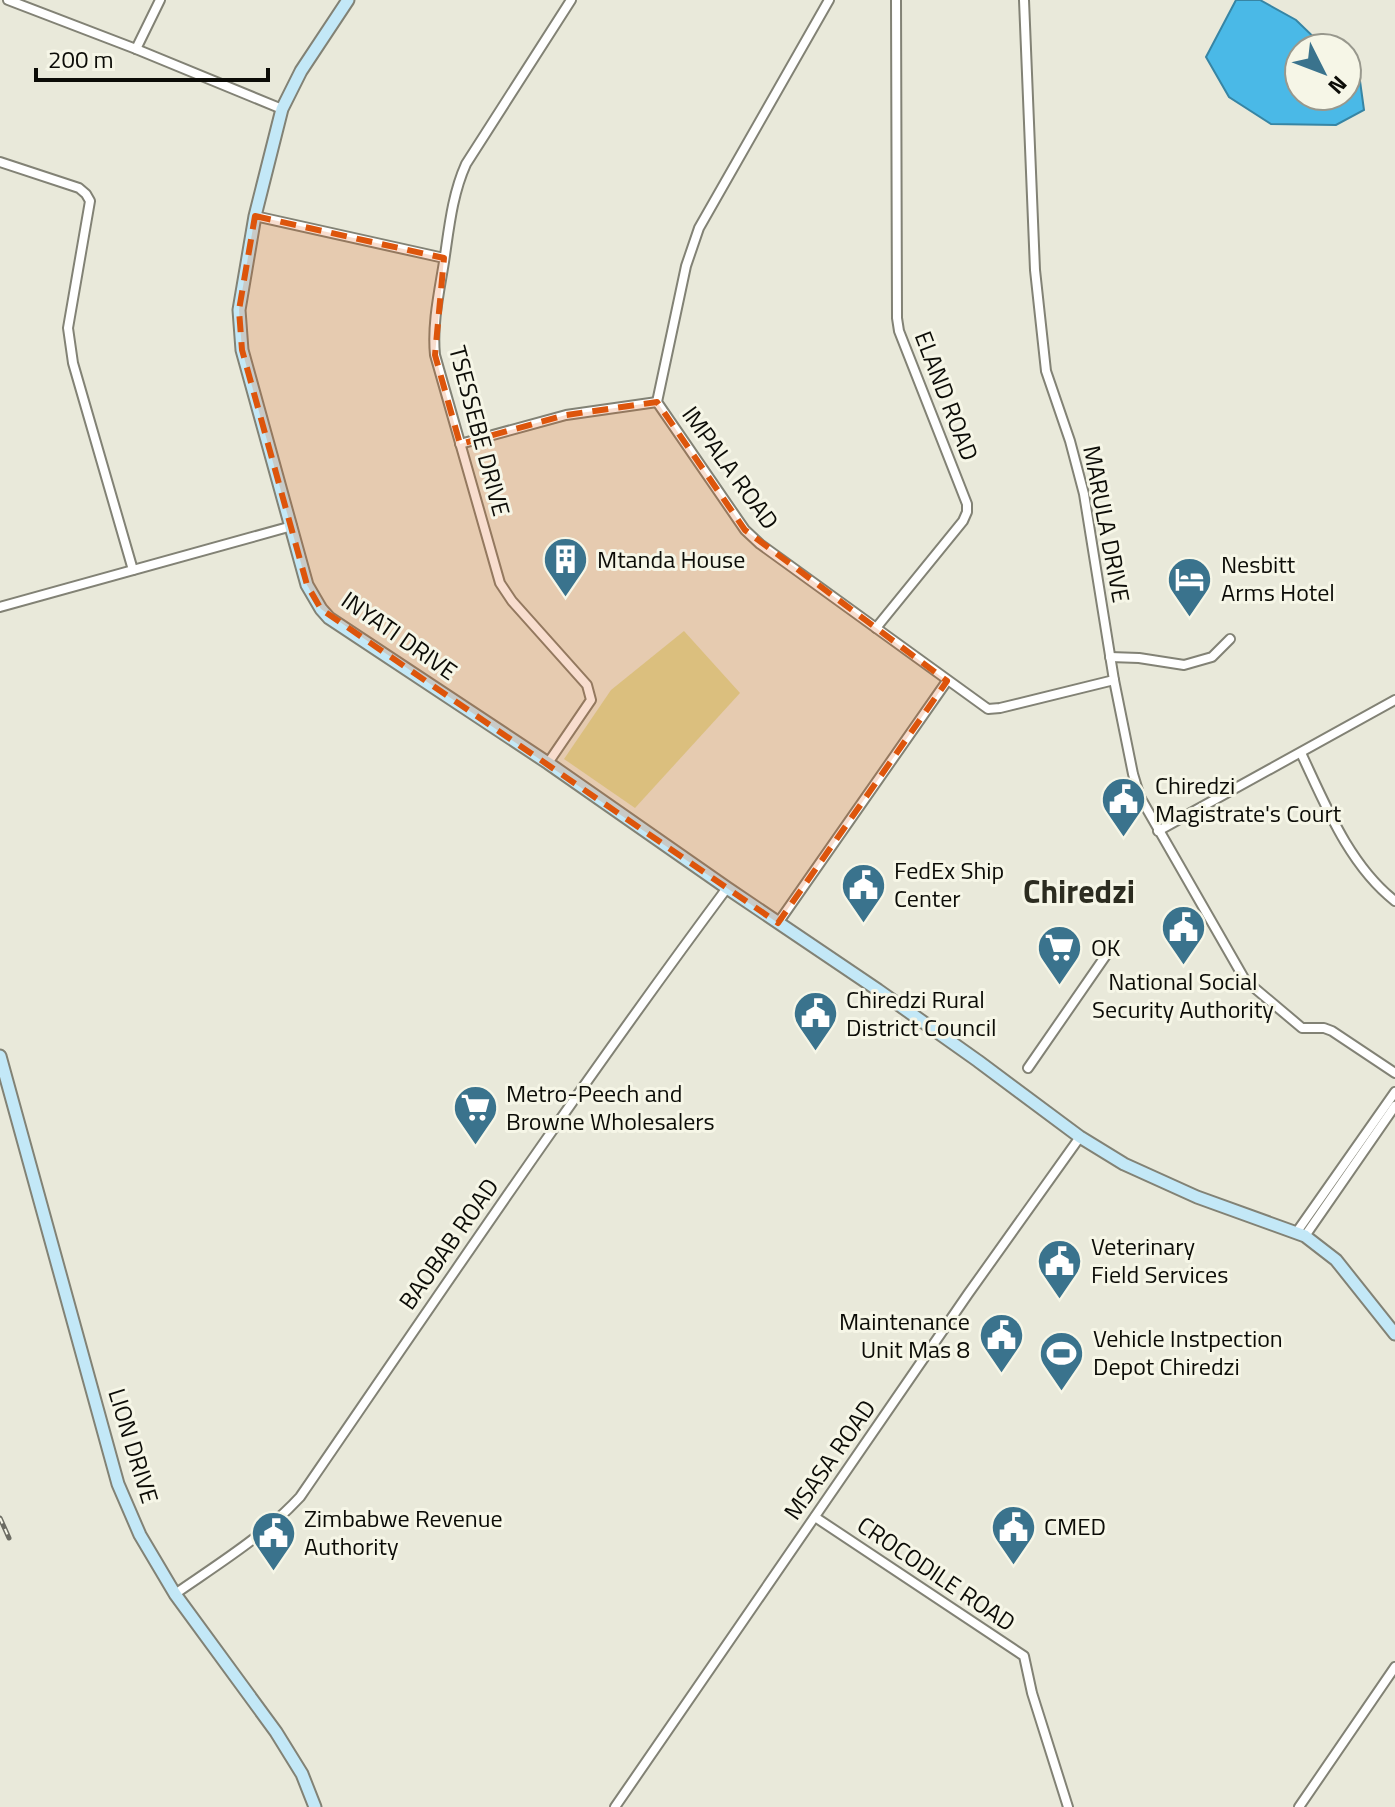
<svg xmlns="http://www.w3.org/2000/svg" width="1395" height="1807" font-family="'Titillium Web',sans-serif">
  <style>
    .green { fill: #dbda9c }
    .water { fill: #4ab9e7; stroke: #3785a4; stroke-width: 2 }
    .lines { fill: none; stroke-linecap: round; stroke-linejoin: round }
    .street-casing { stroke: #828275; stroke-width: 12 }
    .secondary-casing { stroke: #828275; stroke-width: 15 }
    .street { stroke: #fff; stroke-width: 8 }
    .secondary { stroke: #c3e8f7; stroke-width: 11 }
    .rail-casing { stroke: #6c6c63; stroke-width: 5 }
    .rail { stroke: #f6f6e7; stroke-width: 2; stroke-dasharray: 6; stroke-linecap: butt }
    .marked { fill: #dd550c; fill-opacity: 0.2; stroke: #dd550c; stroke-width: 6; stroke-dasharray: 16 10; stroke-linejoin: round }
    .labels { text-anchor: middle; stroke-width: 6; stroke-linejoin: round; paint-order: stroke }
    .street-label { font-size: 24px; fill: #0c0c07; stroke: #f6f6e7 }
    .poi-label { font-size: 24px; fill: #0c0c07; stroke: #f6f6e7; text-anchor: start }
    .district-label { font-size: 32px; font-weight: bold; fill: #2c2c20; stroke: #f6f6e7 }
  </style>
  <rect width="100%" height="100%" fill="#e9e9da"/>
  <polygon class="green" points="684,631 740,693 635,808 564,759 611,690"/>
  <polygon class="water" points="1236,0 1260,0 1296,20 1325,48 1299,48 1299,96 1347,96 1347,69 1360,81 1364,110 1336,125 1271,124 1229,97 1206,57"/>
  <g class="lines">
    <defs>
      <g id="street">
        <polyline points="8,0 136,49 282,109"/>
        <polyline points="829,0 699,228 686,266 657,402 745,530 760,544 988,709 1000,708 1114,680"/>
        <polyline points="1024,0 1035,270 1046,371 1070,441 1084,494 1114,680 1133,774 1140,797 1245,980 1302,1028 1324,1028 1332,1031 1395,1073"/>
        <polyline points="136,49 160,0"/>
        <polyline points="0,162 79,188 86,194 90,201 68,328 73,363 133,570"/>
        <polyline points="255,216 444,258"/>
        <polyline points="460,444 566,415 657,402"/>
        <polyline points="0,607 292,526"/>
        <polyline points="876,628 963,521 967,512 967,504 899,331 897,318 896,0"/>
        <polyline points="1110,657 1139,658 1184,665 1212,657 1230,639"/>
        <path d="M1301 753C1325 804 1349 865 1395 901"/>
        <path d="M548 763 591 700 587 685 512 601 500 583 435 355C432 324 439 293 444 262 449 229 452 195 466 164L571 0"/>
        <polyline points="1158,831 1395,700"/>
        <polyline points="778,923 947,681"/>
        <polyline points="1028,1068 1111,948"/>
        <polyline points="1296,1233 1395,1092"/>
        <polyline points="1305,1236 1395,1106"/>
        <polyline points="815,1517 1024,1656 1032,1693 1068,1807"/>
        <path d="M175 1594C218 1564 264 1536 300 1497 440 1293 579 1087 727 888"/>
        <polyline points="615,1807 968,1294 1080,1137"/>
        <polyline points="1299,1807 1395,1667"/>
      </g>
      <g id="secondary">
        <polyline points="348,0 301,71 282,109 255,216 239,310 242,350 307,585 321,609 329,618 548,763 727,888 878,990 978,1061 1080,1137 1124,1164 1197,1197 1305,1236 1336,1260 1395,1334"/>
        <polyline points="0,1056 118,1484 140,1535 175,1594 276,1732 302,1774 315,1807"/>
      </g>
    </defs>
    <use href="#street" class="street-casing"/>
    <use href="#secondary" class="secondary-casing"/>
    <use href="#street" class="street"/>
    <use href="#secondary" class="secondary"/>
    <defs>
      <polyline id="rail" points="0,1518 9,1538"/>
    </defs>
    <use href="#rail" class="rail-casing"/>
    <use href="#rail" class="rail"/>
  </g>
  <path class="marked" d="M255 216 444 258 435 355 460 444 566 415 657 402 745 530 947 681 778 923 321 609 307 585 242 350 239 310Z"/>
  <defs>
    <symbol id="building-pin" viewBox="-11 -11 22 30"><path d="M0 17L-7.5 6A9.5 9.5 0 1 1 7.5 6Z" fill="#3a738d" stroke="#f6f6e7"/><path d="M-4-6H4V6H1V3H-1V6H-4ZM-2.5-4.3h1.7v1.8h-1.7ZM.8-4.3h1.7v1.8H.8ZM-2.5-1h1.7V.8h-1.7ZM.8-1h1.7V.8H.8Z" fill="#fff"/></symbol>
    <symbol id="hotel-pin" viewBox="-11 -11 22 30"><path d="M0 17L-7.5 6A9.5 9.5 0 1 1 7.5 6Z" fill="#3a738d" stroke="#f6f6e7"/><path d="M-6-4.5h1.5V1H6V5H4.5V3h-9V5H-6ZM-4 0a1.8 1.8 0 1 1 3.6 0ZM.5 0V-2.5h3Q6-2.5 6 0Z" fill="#fff"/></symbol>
    <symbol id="civic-pin" viewBox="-11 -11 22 30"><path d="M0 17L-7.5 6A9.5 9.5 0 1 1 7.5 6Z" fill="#3a738d" stroke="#f6f6e7"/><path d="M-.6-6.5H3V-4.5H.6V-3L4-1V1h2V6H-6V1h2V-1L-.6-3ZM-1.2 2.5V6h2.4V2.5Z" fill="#fff"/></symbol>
    <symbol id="supermarket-pin" viewBox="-11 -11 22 30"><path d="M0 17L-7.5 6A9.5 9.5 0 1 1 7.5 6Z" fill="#3a738d" stroke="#f6f6e7"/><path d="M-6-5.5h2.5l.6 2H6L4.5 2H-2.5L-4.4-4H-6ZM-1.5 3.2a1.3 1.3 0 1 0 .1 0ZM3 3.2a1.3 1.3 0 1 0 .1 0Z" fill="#fff"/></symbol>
    <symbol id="stadium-pin" viewBox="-11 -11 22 30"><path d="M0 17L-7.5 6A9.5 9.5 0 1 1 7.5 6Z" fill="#3a738d" stroke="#f6f6e7"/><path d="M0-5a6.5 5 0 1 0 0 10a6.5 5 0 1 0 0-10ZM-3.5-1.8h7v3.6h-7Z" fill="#fff"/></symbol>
  </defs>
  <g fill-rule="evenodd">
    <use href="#building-pin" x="540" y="534" width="51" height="69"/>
    <use href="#hotel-pin" x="1164" y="554" width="51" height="69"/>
    <use href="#civic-pin" x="1098" y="774" width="51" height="69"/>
    <use href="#civic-pin" x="838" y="860" width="51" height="69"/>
    <use href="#civic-pin" x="1158" y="902" width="51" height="69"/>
    <use href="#supermarket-pin" x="1034" y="922" width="51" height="69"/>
    <use href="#civic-pin" x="790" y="988" width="51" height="69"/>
    <use href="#supermarket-pin" x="450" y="1082" width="51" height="69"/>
    <use href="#civic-pin" x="1034" y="1236" width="51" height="69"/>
    <use href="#civic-pin" x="976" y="1310" width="51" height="69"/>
    <use href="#stadium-pin" x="1036" y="1328" width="51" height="69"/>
    <use href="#civic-pin" x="988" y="1502" width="51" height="69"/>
    <use href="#civic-pin" x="248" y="1508" width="51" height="69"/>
  </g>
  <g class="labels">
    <g class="street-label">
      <text transform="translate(946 396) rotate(69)" y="8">ELAND ROAD</text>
      <text transform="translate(479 431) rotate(75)" y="8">TSESSEBE DRIVE</text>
      <text transform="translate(730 468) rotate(54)" y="8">IMPALA ROAD</text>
      <text transform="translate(1106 524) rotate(79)" y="8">MARULA DRIVE</text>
      <text transform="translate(399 636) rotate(35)" y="8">INYATI DRIVE</text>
      <text transform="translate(449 1244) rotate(-55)" y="8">BAOBAB ROAD</text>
      <text transform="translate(133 1446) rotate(73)" y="8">LION DRIVE</text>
      <text transform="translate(830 1460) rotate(-55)" y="8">MSASA ROAD</text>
      <text transform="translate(936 1574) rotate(34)" y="8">CROCODILE ROAD</text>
    </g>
    <g class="poi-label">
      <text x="597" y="568">Mtanda House</text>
      <text x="1221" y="573">Nesbitt<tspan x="1221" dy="28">Arms Hotel</tspan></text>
      <text x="1155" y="794">Chiredzi<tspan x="1155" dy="28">Magistrate's Court</tspan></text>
      <text x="894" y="879">FedEx Ship<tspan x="894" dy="28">Center</tspan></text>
      <text x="1091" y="956">OK</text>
      <text x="1183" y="990" text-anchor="middle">National Social<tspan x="1183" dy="28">Security Authority</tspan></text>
      <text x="846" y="1008">Chiredzi Rural<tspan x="846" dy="28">District Council</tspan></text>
      <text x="506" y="1102">Metro-Peech and<tspan x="506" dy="28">Browne Wholesalers</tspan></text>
      <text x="1091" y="1255">Veterinary<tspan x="1091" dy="28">Field Services</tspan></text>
      <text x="970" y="1330" text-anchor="end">Maintenance<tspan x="970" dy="28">Unit Mas 8</tspan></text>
      <text x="1093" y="1347">Vehicle Instpection<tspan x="1093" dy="28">Depot Chiredzi</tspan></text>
      <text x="304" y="1527">Zimbabwe Revenue<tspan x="304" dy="28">Authority</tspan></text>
      <text x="1044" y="1535">CMED</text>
    </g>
    <g class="district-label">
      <text x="1079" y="903">Chiredzi</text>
    </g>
  </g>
  <g transform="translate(1323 72) rotate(132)"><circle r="38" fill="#f6f6e7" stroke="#98988d" stroke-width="2"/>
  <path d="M0-6L14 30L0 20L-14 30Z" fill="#3a738d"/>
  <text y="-12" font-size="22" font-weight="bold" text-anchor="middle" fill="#0c0c07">N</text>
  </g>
  <path d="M36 68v12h232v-12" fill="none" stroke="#0c0c07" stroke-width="4"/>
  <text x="48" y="68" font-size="24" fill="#0c0c07" stroke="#f6f6e7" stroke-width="6" paint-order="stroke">200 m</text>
</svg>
